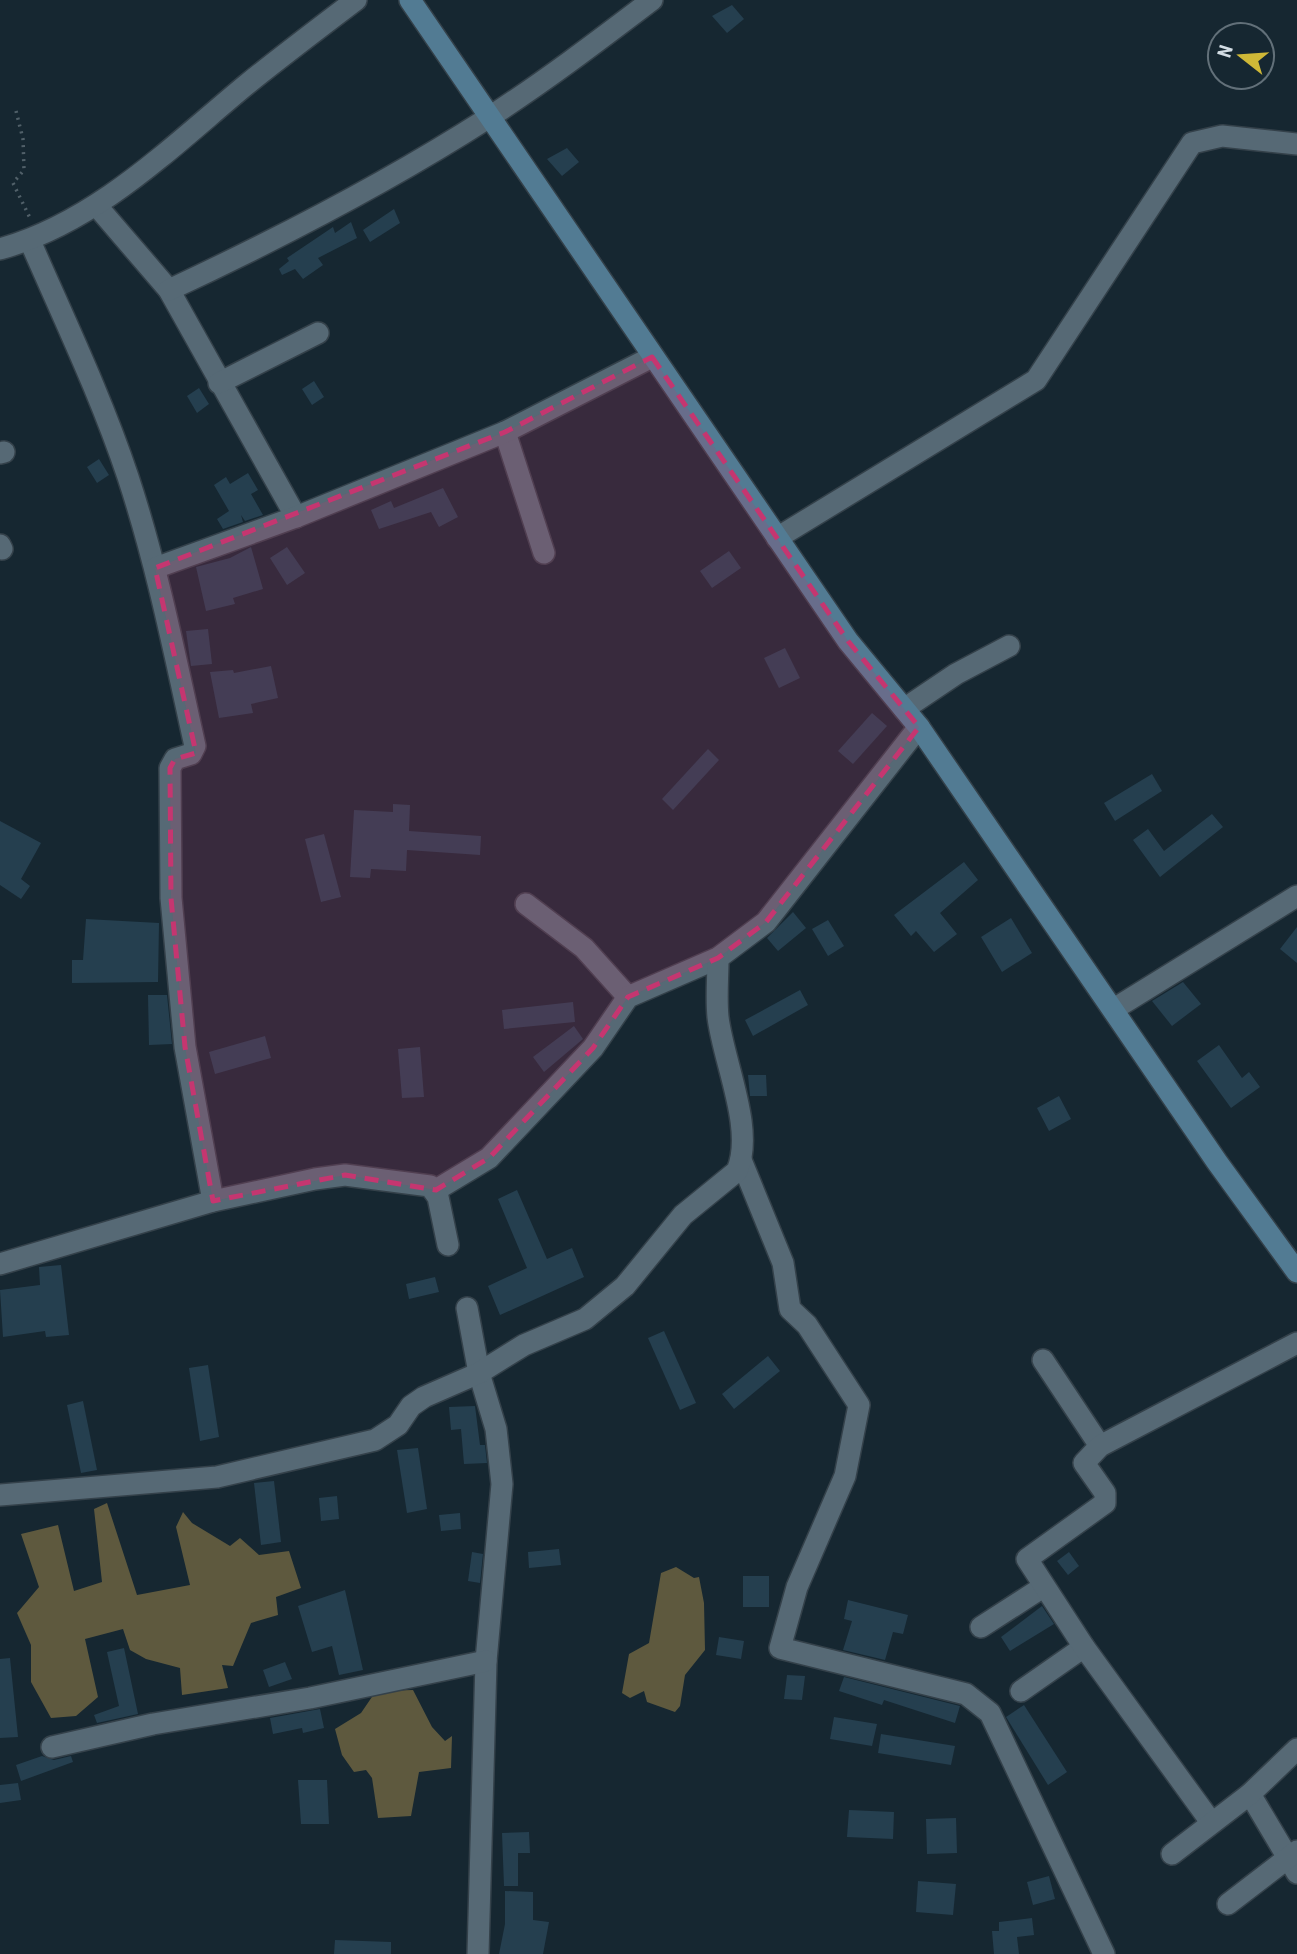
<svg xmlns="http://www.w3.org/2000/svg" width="1297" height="1954" font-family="'Roboto Condensed',sans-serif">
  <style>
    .water { fill: #5e593e }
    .building { fill: #253f4f }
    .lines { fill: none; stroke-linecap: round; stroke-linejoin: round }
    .street-casing { stroke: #34414a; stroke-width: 24 }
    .secondary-casing { stroke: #34414a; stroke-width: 24 }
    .path { stroke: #516069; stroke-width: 3.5; stroke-dasharray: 2 5; stroke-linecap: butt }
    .street { stroke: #566975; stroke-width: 21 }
    .secondary { stroke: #527b93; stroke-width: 21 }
    .marked { fill: #c53670; fill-opacity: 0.2; stroke: #c53670; stroke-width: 5; stroke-dasharray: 14 9; stroke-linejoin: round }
  </style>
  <rect width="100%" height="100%" fill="#162731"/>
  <g class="water">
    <polygon points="107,1503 137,1595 190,1585 176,1527 183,1512 192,1523 230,1546 240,1538 259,1555 289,1551 301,1588 276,1597 278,1615 251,1623 233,1666 222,1665 228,1688 182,1695 180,1668 146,1659 130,1650 123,1629 85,1639 98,1697 76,1716 51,1718 31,1682 31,1645 17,1613 39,1587 21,1534 58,1525 74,1591 102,1582 94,1509"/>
    <polygon points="676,1567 694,1578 699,1577 704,1603 705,1650 685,1675 680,1706 675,1712 647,1702 644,1691 630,1698 622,1693 629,1654 649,1643 661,1573"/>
    <polygon points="413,1690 432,1727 445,1741 452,1736 451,1768 419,1772 411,1816 378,1818 372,1778 366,1770 354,1772 342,1755 335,1729 361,1713 376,1691"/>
  </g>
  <g class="building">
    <polygon points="732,5 744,19 727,33 712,16"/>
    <polygon points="567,148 579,162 562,176 547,159"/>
    <polygon points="394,209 400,223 370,242 363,230"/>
    <polygon points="351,222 357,238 318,258 323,265 303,279 295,269 282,275 279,269 289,261 287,258 333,227 335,233"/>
    <polygon points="314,381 324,397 312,405 302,389"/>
    <polygon points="199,388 209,404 197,413 187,396"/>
    <polygon points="99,459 109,475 97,483 87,467"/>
    <polygon points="248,473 258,490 251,494 263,515 245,521 241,515 243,522 223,529 217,519 229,511 214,485 226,477 230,484"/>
    <polygon points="443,488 458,517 439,527 431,512 379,529 371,510 391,501 394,508"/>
    <polygon points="251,547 263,589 233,598 235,604 206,611 196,567 230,558"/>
    <polygon points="287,547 305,573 287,585 270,558"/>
    <polygon points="729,551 741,568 712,588 700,571"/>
    <polygon points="208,629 212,664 191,666 186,631"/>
    <polygon points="785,648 800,678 779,688 764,658"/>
    <polygon points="271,666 278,698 251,704 253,713 219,718 210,672 233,670 234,673"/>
    <polygon points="872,713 887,726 853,764 838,751"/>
    <polygon points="708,749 719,760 673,810 662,799"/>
    <polygon points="1152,774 1162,791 1115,821 1104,803"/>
    <polygon points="393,804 410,805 409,831 481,836 480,855 407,850 406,871 371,869 370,878 350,877 354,810 393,812"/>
    <polygon points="1212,814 1223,827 1160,877 1133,840 1148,829 1164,851"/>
    <polygon points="0,821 41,843 21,879 30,886 21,899 0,885"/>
    <polygon points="324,834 341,897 321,902 305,839"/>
    <polygon points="964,862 978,880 940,913 957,934 934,952 916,931 911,936 894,915"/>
    <polygon points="793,912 806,928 778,951 767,938"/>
    <polygon points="1011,918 1032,953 1002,972 981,937"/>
    <polygon points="86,919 159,923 158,982 72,983 72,960 83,960"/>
    <polygon points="828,920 844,946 828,956 812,929"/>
    <polygon points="1297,927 1297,963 1280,949"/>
    <polygon points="1183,982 1201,1004 1172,1026 1152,1001"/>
    <polygon points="800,990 808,1005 753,1036 745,1020"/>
    <polygon points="148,995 167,995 172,1044 149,1045"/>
    <polygon points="573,1002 575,1022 504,1029 502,1010"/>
    <polygon points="574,1026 583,1039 544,1072 533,1057"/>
    <polygon points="265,1036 271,1058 215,1074 209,1052"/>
    <polygon points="1219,1045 1242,1078 1249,1072 1260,1087 1231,1108 1197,1061"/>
    <polygon points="420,1047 424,1097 402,1098 398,1049"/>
    <polygon points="748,1075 766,1075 767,1096 750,1096"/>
    <polygon points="1059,1096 1071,1119 1049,1131 1037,1108"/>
    <polygon points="517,1190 547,1259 572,1248 584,1277 500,1315 488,1286 527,1268 498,1199"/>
    <polygon points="61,1265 69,1335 46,1337 45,1331 3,1337 0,1290 40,1285 39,1267"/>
    <polygon points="435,1277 439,1292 409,1299 406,1284"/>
    <polygon points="664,1331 696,1403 680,1410 648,1338"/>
    <polygon points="768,1356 780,1371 734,1409 722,1394"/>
    <polygon points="208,1365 219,1437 200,1441 189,1368"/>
    <polygon points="83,1401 97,1470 81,1473 67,1405"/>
    <polygon points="475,1406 480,1445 485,1445 487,1463 464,1464 461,1429 451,1430 449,1407"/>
    <polygon points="418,1448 427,1509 407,1513 397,1450"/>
    <polygon points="274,1481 281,1542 261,1545 254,1483"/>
    <polygon points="337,1496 339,1519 321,1521 319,1498"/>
    <polygon points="460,1513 461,1529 441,1531 439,1515"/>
    <polygon points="559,1549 561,1565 529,1568 528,1552"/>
    <polygon points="472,1552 483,1554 480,1583 468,1581"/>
    <polygon points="1069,1552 1079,1566 1068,1575 1057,1561"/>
    <rect x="743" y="1576" width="26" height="31"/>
    <polygon points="345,1590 363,1670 339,1675 332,1646 312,1652 298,1606"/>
    <polygon points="848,1600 908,1615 903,1634 893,1632 885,1660 843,1650 852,1621 844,1619"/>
    <polygon points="1042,1606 1054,1624 1010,1651 1001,1637"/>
    <polygon points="719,1637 744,1641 741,1659 716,1655"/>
    <polygon points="124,1648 138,1714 97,1723 94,1715 119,1706 107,1652"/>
    <polygon points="10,1658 18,1737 0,1738 0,1659"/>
    <polygon points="285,1662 292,1679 269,1687 263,1670"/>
    <polygon points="787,1675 805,1676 802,1700 784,1699"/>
    <polygon points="844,1677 960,1706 955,1723 884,1700 882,1705 839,1691"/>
    <polygon points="1024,1705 1067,1772 1048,1785 1006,1717"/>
    <polygon points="320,1709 324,1728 303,1733 302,1728 273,1734 270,1718"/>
    <polygon points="834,1717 877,1724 872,1746 830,1739"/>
    <polygon points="881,1734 955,1746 951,1765 878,1753"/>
    <polygon points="42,1756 54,1760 71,1756 73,1762 21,1781 16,1765"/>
    <polygon points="298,1780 327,1780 329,1824 301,1824"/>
    <polygon points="18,1783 21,1800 0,1803 0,1785"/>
    <polygon points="849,1810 894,1812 893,1839 847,1837"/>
    <polygon points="956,1818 957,1853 927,1854 926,1819"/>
    <polygon points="529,1832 530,1853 518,1853 518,1886 504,1886 502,1833"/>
    <polygon points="1049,1876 1055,1899 1033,1905 1027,1882"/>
    <polygon points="918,1881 956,1884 953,1915 916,1912"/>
    <polygon points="505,1891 533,1892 533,1920 549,1922 543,1954 499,1954 505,1924"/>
    <polygon points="1032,1918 1034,1935 1017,1937 1019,1954 994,1954 992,1931 999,1931 999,1922"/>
    <polygon points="335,1940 391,1942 391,1954 334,1954"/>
  </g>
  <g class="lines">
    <defs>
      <g id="street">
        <polyline points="96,205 169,290 296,517"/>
        <path d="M30 241C64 319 101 396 128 477 157 565 175 656 195 746L191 754 175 759 170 768 171 898 185 1047 213 1201"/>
        <path d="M0 249C97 222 171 147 246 85 282 56 319 28 356 0"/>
        <path d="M169 290C278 239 385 184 488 118 544 82 598 41 652 0"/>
        <polyline points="219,383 318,333"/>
        <polyline points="505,432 544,553"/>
        <polyline points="0,453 4,452"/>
        <polyline points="777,538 1036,380 1192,143 1222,136 1297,144"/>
        <polyline points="0,545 2,549"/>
        <polyline points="155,568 296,517 505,432 652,357"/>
        <polyline points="904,709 956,674 1009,646"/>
        <polyline points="526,904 584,948 628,997"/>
        <polyline points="1114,1009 1297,896"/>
        <polyline points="741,1160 783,1263 790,1309 807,1325 859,1405 845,1476 797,1587 780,1648 966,1694 990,1713 1104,1954"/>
        <polyline points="436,1190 489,1158 593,1048 628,997 718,958 766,922 919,727"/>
        <polyline points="0,1264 213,1201 315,1179 345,1175 430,1186 438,1197 448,1245"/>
        <polyline points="467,1308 479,1373 496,1429 502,1484 486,1661 478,1954"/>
        <polyline points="1043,1360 1100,1446"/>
        <path d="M0 1495 217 1477 375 1440 398 1425 411 1406 424 1397 479 1373 524 1345 585 1319 625 1286 683 1215 737 1171C755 1129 723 1061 718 1017 716 998 718 977 718 958"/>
        <polyline points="981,1627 1043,1587"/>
        <polyline points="1021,1691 1084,1647"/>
        <polyline points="52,1747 153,1724 310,1698 486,1661"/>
        <polyline points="1250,1794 1297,1873"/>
        <polyline points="1211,1822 1084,1647 1027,1559 1105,1503 1105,1493 1084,1463 1100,1446 1297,1343"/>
        <polyline points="1172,1854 1250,1794 1297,1749"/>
        <polyline points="1228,1904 1297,1851"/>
      </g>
      <polyline id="secondary" points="410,0 848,641 919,727 1217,1162 1297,1272"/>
    </defs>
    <use href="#street" class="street-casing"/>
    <use href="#secondary" class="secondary-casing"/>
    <polyline class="path" points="16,111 23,139 24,170 13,183 30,218"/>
    <use href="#street" class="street"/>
    <use href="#secondary" class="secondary"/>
  </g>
  <path class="marked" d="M652 357 848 641 919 727 766 922 718 958 628 997 593 1048 489 1158 436 1190 345 1175 213 1201 185 1047 171 898 170 768 175 759 196 753 155 568 505 432Z"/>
  <g transform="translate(1241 56) rotate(287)"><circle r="33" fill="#162731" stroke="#627079" stroke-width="2"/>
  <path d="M0-5L12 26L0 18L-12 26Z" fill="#cfb837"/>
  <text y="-10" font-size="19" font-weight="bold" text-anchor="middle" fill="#d3dde4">N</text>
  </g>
</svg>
